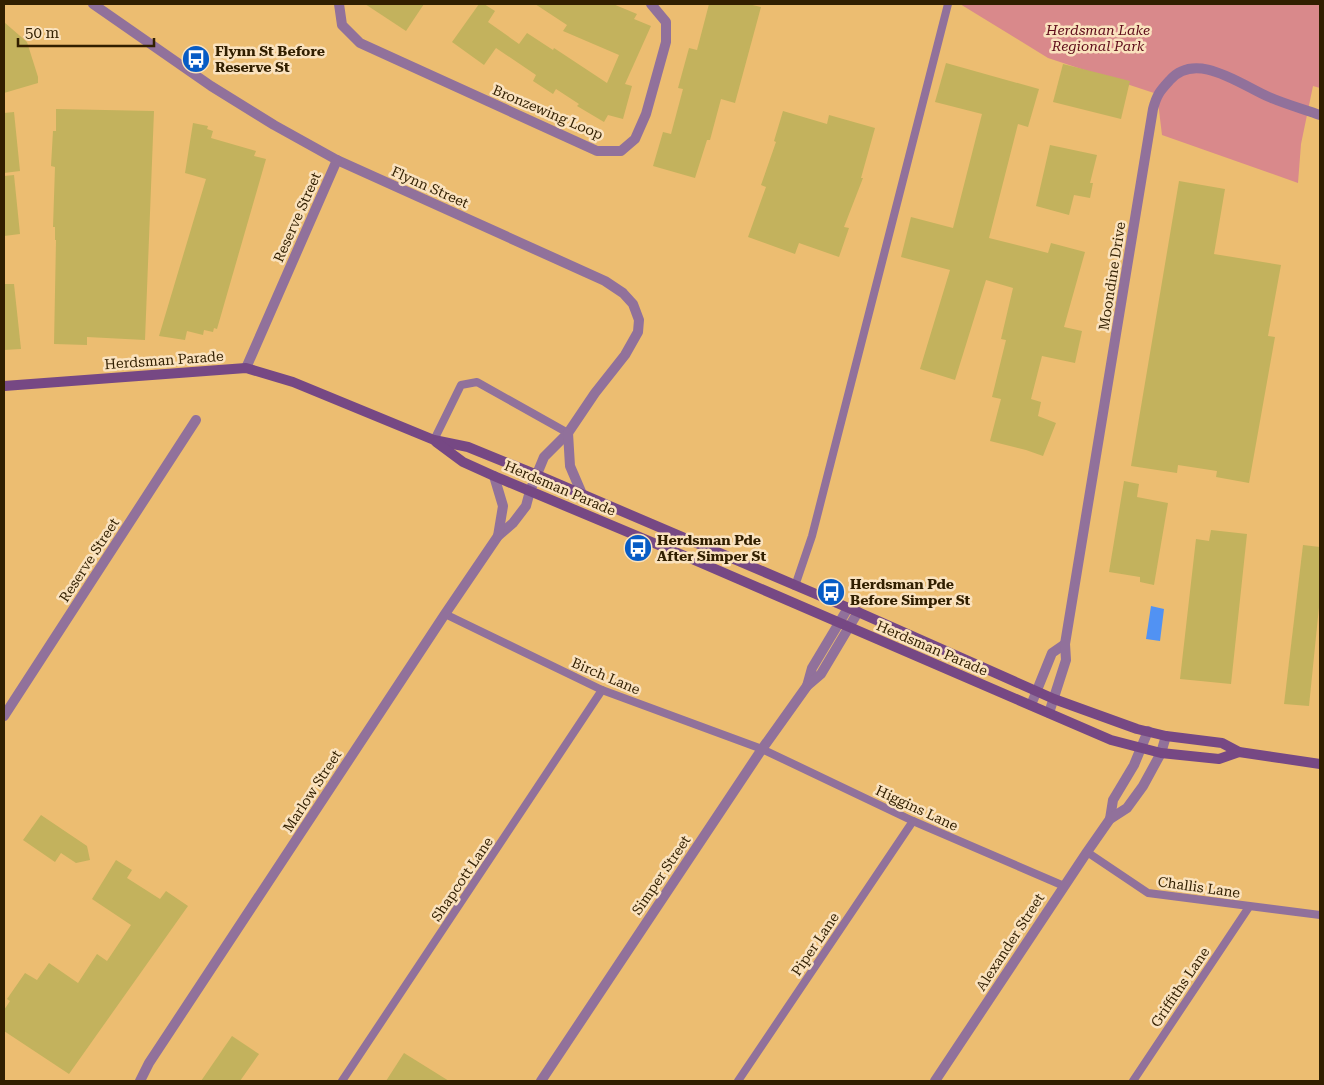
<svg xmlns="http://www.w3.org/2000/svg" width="1324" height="1085" font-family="'Roboto Serif',serif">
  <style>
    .green { fill: #d9898b }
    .water { fill: #5192f3 }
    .building { fill: #c3b25d }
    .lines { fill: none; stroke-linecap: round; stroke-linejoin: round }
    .lane { stroke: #91719b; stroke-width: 8 }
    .street { stroke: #91719b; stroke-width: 10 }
    .secondary { stroke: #764884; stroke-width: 10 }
    .labels { text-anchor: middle; stroke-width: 5; stroke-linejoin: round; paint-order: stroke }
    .park-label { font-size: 14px; font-style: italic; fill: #5d0b19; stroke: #fae2be }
    .poi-label { font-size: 14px; font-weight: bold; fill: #311f00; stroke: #fae2be; text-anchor: start }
    .street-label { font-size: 14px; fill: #311f00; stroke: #fae2be }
  </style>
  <rect width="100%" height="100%" fill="#ecbd71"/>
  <polygon class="green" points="960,4 1320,4 1320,88 1313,86 1301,144 1298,183 1162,135 1157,94 1048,58"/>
  <polygon class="water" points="1151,606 1164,609 1160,641 1146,639"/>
  <g class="building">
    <polygon points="365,4 424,4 406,31"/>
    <polygon points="479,4 484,4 495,11 488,22 519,44 527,33 553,50 554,48 607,83 619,55 563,31 567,25 535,4 613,4 637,14 634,19 651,26 625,84 632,86 623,119 608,115 604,122 577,106 579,104 556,89 553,94 533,81 536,75 496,48 484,65 452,42"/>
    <polygon points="709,4 748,4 761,7 735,103 721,99 710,140 707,140 695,178 653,166 663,132 671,134 683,89 678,88 689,48 697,50"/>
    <polygon points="4,22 27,42 38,77 38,83 4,93"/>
    <polygon points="946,63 1039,89 1028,127 1018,124 989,238 1048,253 1051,243 1085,252 1064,327 1082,331 1075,363 1042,356 1031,399 1041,402 1038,416 1056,423 1043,456 1026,450 990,441 1001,399 992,397 1006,340 1001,339 1013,288 986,280 955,380 920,369 950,270 901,257 911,217 953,228 982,114 935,102"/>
    <polygon points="1063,64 1130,81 1121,119 1053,102"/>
    <polygon points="56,109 154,111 145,340 87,337 87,345 54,344 56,240 55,240 55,227 53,227 55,167 51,166 53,131 56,131"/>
    <polygon points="783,111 827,124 829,115 875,128 861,178 863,178 844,227 849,228 839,257 799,243 795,254 748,237 766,187 761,185 776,142 774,141"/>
    <polygon points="14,112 20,171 4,173 4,113"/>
    <polygon points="193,123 208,126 207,129 213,131 211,138 256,151 254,156 266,159 217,329 214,328 213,332 204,330 203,335 187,331 185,340 159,336 206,179 185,173"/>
    <polygon points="1050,145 1097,155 1090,183 1093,183 1090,198 1074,195 1069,215 1036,206"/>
    <polygon points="14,175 20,234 4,236 4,176"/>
    <polygon points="1179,181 1225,189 1214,254 1281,265 1268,336 1275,337 1249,483 1216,477 1217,471 1178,465 1177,473 1131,466"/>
    <polygon points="4,284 14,284 21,349 4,350"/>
    <polygon points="1124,481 1139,484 1137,497 1168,503 1154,585 1140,582 1140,577 1109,572"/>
    <polygon points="1211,530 1247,534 1231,684 1180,679 1196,539 1209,541"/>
    <polygon points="1303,545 1320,547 1320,597 1309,706 1284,704"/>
    <polygon points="41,815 87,846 90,860 76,863 61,853 55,862 23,840"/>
    <polygon points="116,860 132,870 127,878 160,899 166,891 188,906 69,1074 4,1031 4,1010 10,1001 7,999 25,973 37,980 49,963 78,983 97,954 107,961 131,925 92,899"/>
    <polygon points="232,1036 259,1054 240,1081 201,1081"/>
    <polygon points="404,1053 449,1081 386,1081"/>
  </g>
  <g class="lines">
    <g class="lane">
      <polyline points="434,440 461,385 477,382 568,433"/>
      <polyline points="795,586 812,536 948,4"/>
      <polyline points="445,614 602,690 762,749 913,821 1064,886"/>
      <polyline points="1087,852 1148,893 1320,915"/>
      <polyline points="342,1081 602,690"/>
      <polyline points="738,1081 913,821"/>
      <polyline points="1133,1081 1249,907"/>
    </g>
    <g class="street">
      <polyline points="93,4 211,86 274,125 337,160 605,281 623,293 633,304 639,320 638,332 625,355 595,393 568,433 544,457 530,491 526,506 513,523 498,536 445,614 149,1063 140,1081"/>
      <polyline points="339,4 342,25 360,43 597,151 621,151 635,139 646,114 666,42 666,22 651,4"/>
      <polyline points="246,368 337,160"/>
      <polyline points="568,433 570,466 582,494"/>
      <polyline points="494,476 503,506 498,536"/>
      <polyline points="807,686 812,668 848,608"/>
      <polyline points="1031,705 1052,653 1065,644"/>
      <path d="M1049 713 1066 660 1065 644 1153 109C1157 94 1160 91 1170 80 1196 50 1241 85 1269 97 1285 104 1303 109 1320 115"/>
      <polyline points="4,716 196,420"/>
      <polyline points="1110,819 1113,800 1134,765 1148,731"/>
      <polyline points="541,1081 762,749 807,686 821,674 858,612"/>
      <polyline points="935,1081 1087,852 1110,819 1127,808 1143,786 1161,753 1166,736"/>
    </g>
    <g class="secondary">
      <polyline points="4,386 246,368 293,382 434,440 468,447 537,475 858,612 1054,699 1137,729 1166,736 1222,743 1239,752 1320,764"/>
      <polyline points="436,442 463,462 494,476 692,559 1111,740 1161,753 1219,759 1239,752"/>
    </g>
  </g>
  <defs>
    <symbol id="bus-disc" viewBox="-11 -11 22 22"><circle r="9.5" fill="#075cc5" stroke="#fae2be"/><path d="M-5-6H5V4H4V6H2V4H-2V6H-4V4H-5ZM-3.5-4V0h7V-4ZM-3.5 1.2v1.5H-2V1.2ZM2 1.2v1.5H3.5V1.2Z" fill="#fff"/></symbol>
  </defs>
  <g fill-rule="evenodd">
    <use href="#bus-disc" x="180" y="43" width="32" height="32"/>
    <use href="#bus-disc" x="622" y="532" width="32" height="32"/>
    <use href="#bus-disc" x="815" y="576" width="32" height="32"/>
  </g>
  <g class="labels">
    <g class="park-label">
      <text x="1098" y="35">Herdsman Lake<tspan x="1098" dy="16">Regional Park</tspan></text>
    </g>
    <g class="poi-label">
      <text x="215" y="56">Flynn St Before<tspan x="215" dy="16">Reserve St</tspan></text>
      <text x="657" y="545">Herdsman Pde<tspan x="657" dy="16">After Simper St</tspan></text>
      <text x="850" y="589">Herdsman Pde<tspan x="850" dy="16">Before Simper St</tspan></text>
    </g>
    <g class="street-label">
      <text transform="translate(548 112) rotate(23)" y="5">Bronzewing Loop</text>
      <text transform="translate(430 187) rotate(24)" y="5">Flynn Street</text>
      <text transform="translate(297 217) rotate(-66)" y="5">Reserve Street</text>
      <text transform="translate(1112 276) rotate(-81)" y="5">Moondine Drive</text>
      <text transform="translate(164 360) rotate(-4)" y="5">Herdsman Parade</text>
      <text transform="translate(560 488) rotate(23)" y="5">Herdsman Parade</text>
      <text transform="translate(89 560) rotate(-57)" y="5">Reserve Street</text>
      <text transform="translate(932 648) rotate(23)" y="5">Herdsman Parade</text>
      <text transform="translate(606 676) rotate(23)" y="5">Birch Lane</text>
      <text transform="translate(312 791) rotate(-57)" y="5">Marlow Street</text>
      <text transform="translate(917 808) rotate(25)" y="5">Higgins Lane</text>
      <text transform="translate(661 875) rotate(-56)" y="5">Simper Street</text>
      <text transform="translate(462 879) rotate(-56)" y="5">Shapcott Lane</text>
      <text transform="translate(1199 887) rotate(8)" y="5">Challis Lane</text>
      <text transform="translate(1010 942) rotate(-57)" y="5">Alexander Street</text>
      <text transform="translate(815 944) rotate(-56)" y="5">Piper Lane</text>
      <text transform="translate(1180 987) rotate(-56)" y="5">Griffiths Lane</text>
    </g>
  </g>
  <rect width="1324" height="1085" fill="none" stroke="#311f00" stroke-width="10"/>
  <path d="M18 38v8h136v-8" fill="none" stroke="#311f00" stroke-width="2.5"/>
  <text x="25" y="38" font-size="15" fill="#311f00" stroke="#fae2be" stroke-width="4" paint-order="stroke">50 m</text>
</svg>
